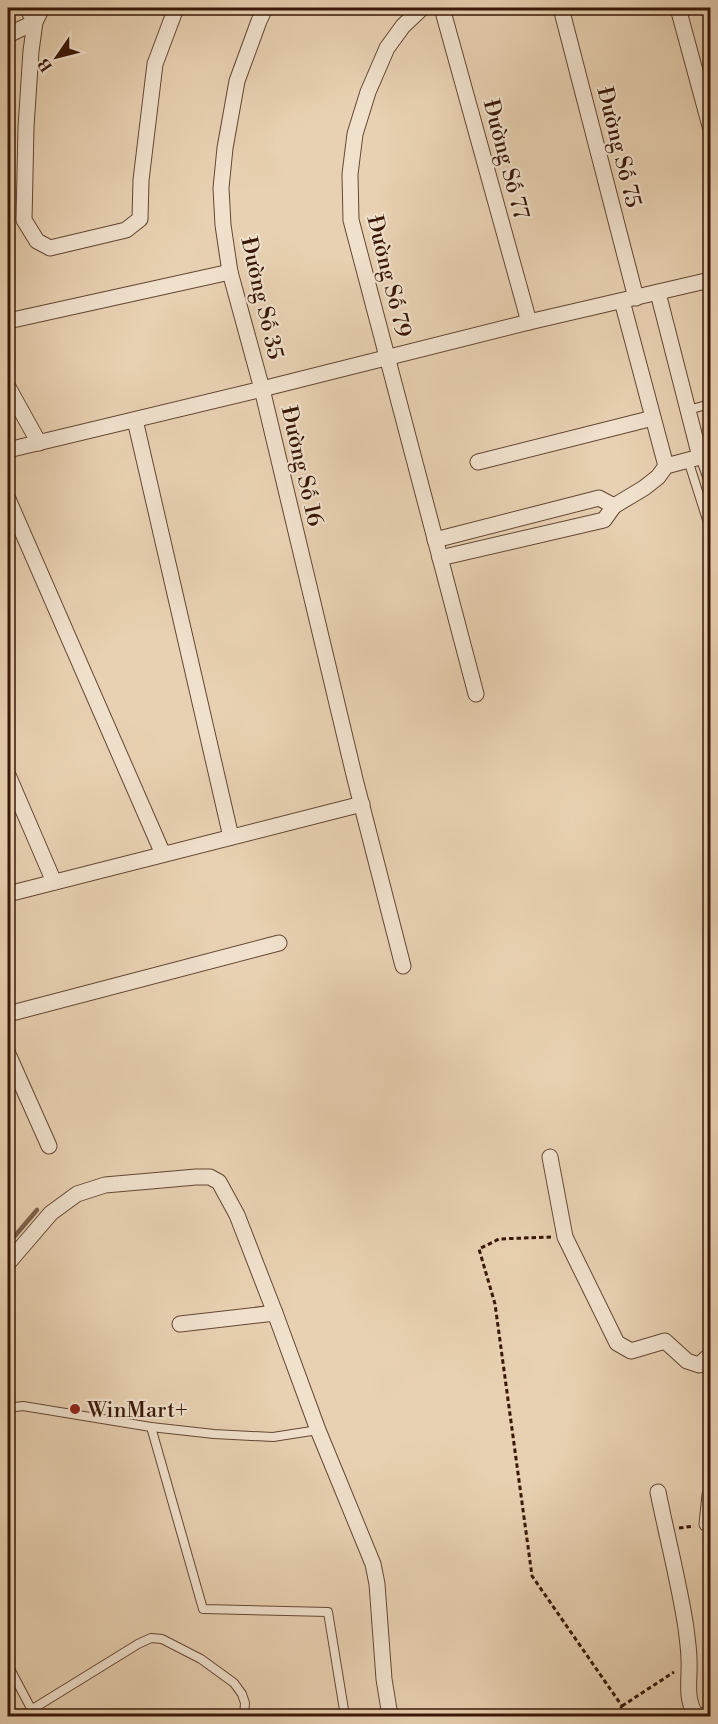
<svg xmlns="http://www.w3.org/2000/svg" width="718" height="1724" font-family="'Libre Bodoni',serif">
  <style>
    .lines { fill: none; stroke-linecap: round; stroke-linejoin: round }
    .stream { stroke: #7e614b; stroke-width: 4.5 }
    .service-casing { stroke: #644632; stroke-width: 10 }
    .minor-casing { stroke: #644632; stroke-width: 17 }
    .path { stroke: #381707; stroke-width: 3; stroke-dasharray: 4.5 3; stroke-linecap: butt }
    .service { stroke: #f0e1cd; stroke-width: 8 }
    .minor { stroke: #f0e1cd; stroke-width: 15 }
    .poi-dot { fill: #8f2418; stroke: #f0e1cd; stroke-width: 2 }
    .labels { text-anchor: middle; stroke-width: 4.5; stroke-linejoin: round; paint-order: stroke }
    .street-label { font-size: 22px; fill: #381707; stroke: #f0e1cd }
    .poi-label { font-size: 22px; fill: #381707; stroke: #f0e1cd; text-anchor: start }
  </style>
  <rect width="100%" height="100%" fill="#e8d1b2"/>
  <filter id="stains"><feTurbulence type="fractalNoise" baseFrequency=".00333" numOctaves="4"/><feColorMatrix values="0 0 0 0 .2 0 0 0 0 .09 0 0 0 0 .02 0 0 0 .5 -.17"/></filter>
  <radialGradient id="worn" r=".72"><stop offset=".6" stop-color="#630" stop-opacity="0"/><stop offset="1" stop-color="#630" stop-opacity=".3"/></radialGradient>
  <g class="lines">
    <polyline class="stream" points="8,1244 37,1210"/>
    <defs>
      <g id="service">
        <polyline points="688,410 710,404"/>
        <polyline points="700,457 710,485"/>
        <polyline points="688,460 710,529"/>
        <polyline points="8,1408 23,1406 151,1427 214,1434 273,1437 318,1430"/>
        <polyline points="151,1427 203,1609 328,1612 345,1716"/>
        <polyline points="8,1665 35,1716"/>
        <polyline points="31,1710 138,1644 151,1638 162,1639 201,1659 234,1683 242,1694 245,1703 244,1716"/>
      </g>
      <g id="minor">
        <polyline points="42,8 35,22 31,51 26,127 24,220 37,241 50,248 126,230 140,219 141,180 155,64 176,8"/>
        <polyline points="422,8 403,26 387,48 368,92 355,134 350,174 351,220 476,694"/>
        <polyline points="442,8 529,322"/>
        <polyline points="561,8 636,298"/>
        <polyline points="678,8 710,126"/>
        <polyline points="8,35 35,22 27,8"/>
        <polyline points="622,301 666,466"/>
        <polyline points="8,321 230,272"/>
        <polyline points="8,387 39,443"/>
        <polyline points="135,420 231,837"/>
        <polyline points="8,450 262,389 230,272 223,225 221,188 225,148 237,81 259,21 265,8"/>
        <polyline points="478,462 653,418"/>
        <polyline points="8,499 163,854"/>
        <polyline points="614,506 644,488 658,477 666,466 700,457 658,293"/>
        <polyline points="435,540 599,498 614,506 604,520 440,558"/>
        <polyline points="8,775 54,882"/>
        <polyline points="8,894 362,804"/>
        <polyline points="403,966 355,779 262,389 529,322 710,280"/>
        <polyline points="8,1014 279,943"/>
        <polyline points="8,1054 49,1146"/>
        <polyline points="550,1157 565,1237 617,1343 631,1351 665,1341 687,1361 699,1365 710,1355"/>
        <polyline points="8,1263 51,1213 77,1194 105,1185 196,1177 210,1177 219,1182 237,1215 275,1313 318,1430 373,1564 377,1584 384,1679 390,1716"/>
        <polyline points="180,1324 275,1313"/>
        <path d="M658 1492C667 1537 679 1582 686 1628 687 1638 689 1649 689 1660 690 1679 685 1697 695 1714L702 1716"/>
        <polyline points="707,1524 710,1495"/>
      </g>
    </defs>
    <use href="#service" class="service-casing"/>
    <use href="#minor" class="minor-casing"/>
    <g class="path">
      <polyline points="551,1237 499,1239 479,1249 495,1304 532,1576 622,1706 616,1716"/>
      <polyline points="679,1528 694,1526"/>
      <polyline points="622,1706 674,1672"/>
    </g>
    <use href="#service" class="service"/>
    <use href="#minor" class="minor"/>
  </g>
  <circle class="poi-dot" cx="75" cy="1409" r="6"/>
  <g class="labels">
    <g class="street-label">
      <text transform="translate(620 147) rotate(76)" y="8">Đường Số 75</text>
      <text transform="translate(507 159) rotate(75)" y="8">Đường Số 77</text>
      <text transform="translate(390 276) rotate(76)" y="8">Đường Số 79</text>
      <text transform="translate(263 298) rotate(77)" y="8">Đường Số 35</text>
      <text transform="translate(303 466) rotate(77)" y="8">Đường Số 16</text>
    </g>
    <g class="poi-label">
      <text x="87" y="1417">WinMart+</text>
    </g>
  </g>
  <rect width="718" height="1724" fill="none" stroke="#e8d1b2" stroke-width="30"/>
  <rect x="9" y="9" width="700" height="1706" fill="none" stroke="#381707" stroke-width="3"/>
  <rect x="15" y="15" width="688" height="1694" fill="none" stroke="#381707" stroke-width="1.5"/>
  <g transform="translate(57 57) rotate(235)" stroke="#f0e1cd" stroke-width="4.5" paint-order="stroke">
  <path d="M0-4.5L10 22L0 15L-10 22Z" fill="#381707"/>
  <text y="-9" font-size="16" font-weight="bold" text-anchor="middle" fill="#381707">B</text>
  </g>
  <rect width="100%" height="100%" filter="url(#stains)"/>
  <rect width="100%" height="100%" fill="url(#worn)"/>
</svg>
